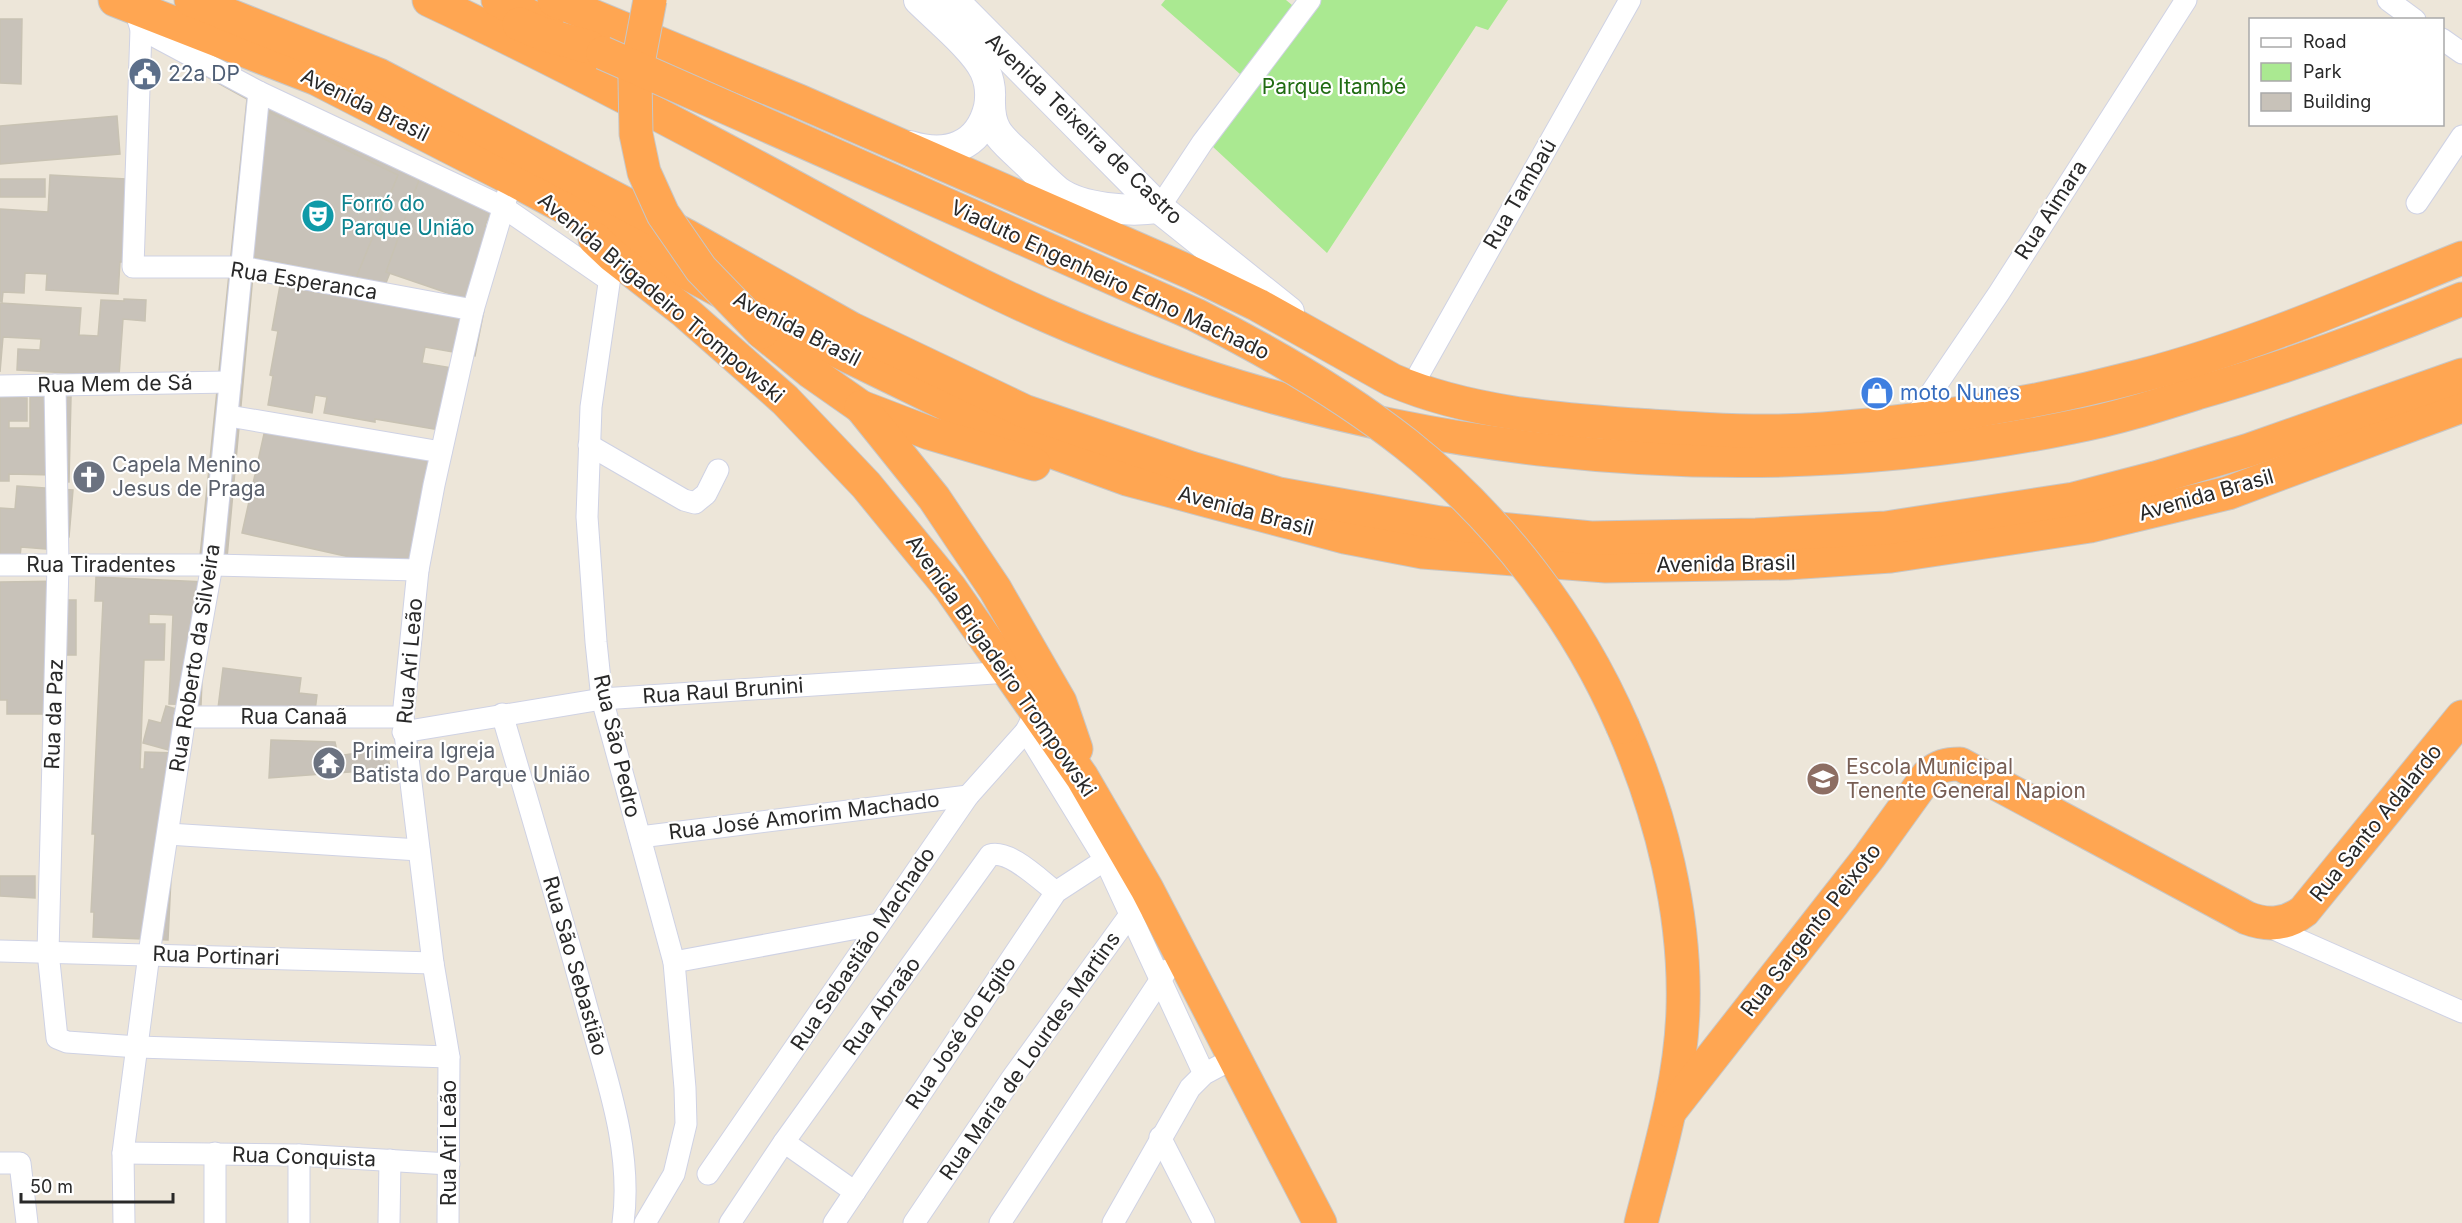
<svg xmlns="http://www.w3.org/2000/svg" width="2462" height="1223" font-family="Inter,sans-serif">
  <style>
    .green { fill: #aae991 }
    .building { fill: #c8c2b9; stroke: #c8c2b3; stroke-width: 1.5 }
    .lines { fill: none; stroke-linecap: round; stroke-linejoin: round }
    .street-casing { stroke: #cfd2e4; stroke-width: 23 }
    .secondary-casing { stroke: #cfd2e4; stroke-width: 32 }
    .highway-casing { stroke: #c7c7c7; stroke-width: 35 }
    .street { stroke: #fff; stroke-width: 21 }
    .secondary { stroke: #fff; stroke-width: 30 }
    .highway { stroke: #ffa652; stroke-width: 33 }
    .highway-bridge-casing { stroke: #c7c7c7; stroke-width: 35; stroke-linecap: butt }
    .highway-bridge { stroke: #ffa652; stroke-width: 33 }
    .labels { text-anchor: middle; stroke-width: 4.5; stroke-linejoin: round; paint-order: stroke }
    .service-label { font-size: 21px; fill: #4e5e75; stroke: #fff; text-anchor: start }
    .park-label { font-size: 21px; fill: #216c13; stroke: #fff }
    .street-label { font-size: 21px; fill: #292929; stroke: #fff }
    .culture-label { font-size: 21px; fill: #0d838f; stroke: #fff; text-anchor: start }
    .shop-label { font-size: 21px; fill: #366cbe; stroke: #fff; text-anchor: start }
    .worship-label { font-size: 21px; fill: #5b616d; stroke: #fff; text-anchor: start }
    .education-label { font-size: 21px; fill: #785e54; stroke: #fff; text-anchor: start }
  </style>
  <rect width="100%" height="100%" fill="#ede6d9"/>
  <polygon class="green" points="1165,0 1286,0 1292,5 1297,0 1508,0 1488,30 1476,26 1327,253 1212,146 1248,81 1161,5"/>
  <g class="building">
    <polygon points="0,19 22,19 21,84 0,83"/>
    <polygon points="182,63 220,63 426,182 384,288 254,264 227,558 200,556 247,99"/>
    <polygon points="267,111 398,175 356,278 250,256"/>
    <polygon points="117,116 120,154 0,164 0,126"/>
    <polygon points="50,175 126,179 124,262 120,262 118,294 46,290 47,274 25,273 24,293 3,292 2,302 0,301 0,209 48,212"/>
    <polygon points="420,177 494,203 485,226 505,233 480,304 386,272"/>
    <rect x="0" y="179" width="45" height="18"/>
    <polygon points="282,274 484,310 475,356 425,347 422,363 465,370 451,432 375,419 375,422 324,413 327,397 315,395 312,413 268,405 273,376 270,375 278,331 272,330"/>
    <polygon points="124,299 146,300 145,321 123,319 119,376 17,370 18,349 40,350 41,339 3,337 0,372 0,303 81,308 79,335 98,336 101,300 124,301"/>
    <polygon points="0,397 27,398 27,421 9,421 9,428 30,428 30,397 71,397 69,482 54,481 54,475 9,474 9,481 0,481"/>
    <polygon points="266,425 441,463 417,572 242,533"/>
    <polygon points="17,486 73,490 69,537 60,536 58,550 21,547 20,557 0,556 0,508 15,509"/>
    <polygon points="96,577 206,582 201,705 169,704 173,615 149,614 149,624 165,624 164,660 144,660 140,769 144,769 145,752 177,753 168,940 93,937 94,912 91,912 95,834 92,834 103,601 95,601"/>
    <polygon points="67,581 67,600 76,600 76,655 58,655 57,714 7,714 7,700 0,700 0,582"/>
    <polygon points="223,668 301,678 299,693 317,695 314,719 218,708"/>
    <polygon points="166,706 197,715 187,755 143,743 149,720 161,723"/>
    <polygon points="271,740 335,742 338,756 387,748 390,769 269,778"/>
    <polygon points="0,876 35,876 35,898 0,896"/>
  </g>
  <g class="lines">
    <defs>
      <g id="street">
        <polyline points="2388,0 2415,20"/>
        <polyline points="134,7 141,29 133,267 241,267 473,310"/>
        <polyline points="141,29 259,92 503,207 609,280"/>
        <polyline points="2442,39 2462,53"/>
        <polyline points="2417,203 2462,136"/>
        <polyline points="1159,208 1202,143 1310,0"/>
        <polyline points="613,256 591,407 587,517 596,642 602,699 674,962 685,1088 686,1124 674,1174 645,1223"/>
        <polyline points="55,385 58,564 48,952 57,1038 67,1042 138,1047 449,1057"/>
        <polyline points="0,386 230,382"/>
        <polyline points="1411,388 1630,0"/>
        <polyline points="229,416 441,452"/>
        <polyline points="1914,418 1999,293 2186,0"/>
        <polyline points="589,445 684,500 695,503 706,494 718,470"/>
        <polyline points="0,565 212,565 418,570"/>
        <path d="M502 714C531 812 560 910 587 1008 606 1077 633 1150 623 1223"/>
        <polyline points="185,717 403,717"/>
        <polyline points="1032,719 1026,731 1105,860 1204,1074"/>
        <polyline points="403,732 602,699 1009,672"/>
        <polyline points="168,834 419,850"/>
        <polyline points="640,837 968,796"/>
        <polyline points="2265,925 2462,1012"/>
        <polyline points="0,951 433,963"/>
        <polyline points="674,962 879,924"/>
        <polyline points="1160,1137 1204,1223"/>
        <polyline points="784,1142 855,1192"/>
        <polyline points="123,1153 299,1155 449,1164"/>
        <polyline points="215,1153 215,1223"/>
        <polyline points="299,1155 299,1223"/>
        <polyline points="0,1163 20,1163 27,1223"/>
        <polyline points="708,1174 968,796 1026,731"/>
        <polyline points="124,1223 123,1153 149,954 185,717 212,565 259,92"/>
        <polyline points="389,1223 390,1160"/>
        <polyline points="448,1223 449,1057 433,963 403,717 418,570 434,485 473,310 512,179"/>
        <path d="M730 1223 784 1142 990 855C1009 849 1040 880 1056 892"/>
        <polyline points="834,1223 1056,892 1105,860"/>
        <polyline points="914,1223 1012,1078 1137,905"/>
        <polyline points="1000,1223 1167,970"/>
        <polyline points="1113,1223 1190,1088 1204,1074 1236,1057"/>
      </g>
      <g id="secondary">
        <polyline points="953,0 1159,208 1289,312"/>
        <path d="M990 103C990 131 1001 138 1020 156 1032 167 1044 180 1057 191 1081 209 1130 212 1159 208"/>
        <path d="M910 146C946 157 979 148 989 107 991 96 990 82 985 71 975 49 937 18 919 0"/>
      </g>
      <g id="highway">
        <polyline points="115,0 317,79 512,179 780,323 1020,440 1127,479 1209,501 1345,537 1423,552 1606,566 1787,563 1891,556 2090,526 2228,493 2462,406"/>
        <polyline points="191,0 379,75 687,236 852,329 1024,411 1191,468 1279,494 1440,523 1591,538 1756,535 1886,528 2074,499 2155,478 2249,450 2462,375"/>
        <path d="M429 0C540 52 649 109 757 167 852 218 946 271 1045 315 1364 456 1731 497 2072 427 2115 419 2156 406 2197 393 2288 367 2375 335 2462 299"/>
        <polyline points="498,0 547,25"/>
        <path d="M554 0 799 101 1192 273 1258 305 1392 380C1469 413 1554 419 1636 425 1699 429 1761 434 1824 429 1930 421 2037 403 2140 376 2251 347 2356 301 2462 258"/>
        <polyline points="519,24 543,34 589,47"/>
        <polyline points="595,239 613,256 685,312 785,400 866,485 950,588 1082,777 1147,889 1320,1223"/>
        <polyline points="762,332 811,372 861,407 929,433 1034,464"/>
        <polyline points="861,407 934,498 995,589 1060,702 1076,749"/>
        <path d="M1623 727C1661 814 1686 914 1683 1009 1681 1082 1659 1153 1641 1223"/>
        <path d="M1670 1111 1869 857 1928 775C1939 766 1946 764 1960 764L2247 918C2268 926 2286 925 2304 911L2462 717"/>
      </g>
    </defs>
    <use href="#street" class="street-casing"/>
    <use href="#secondary" class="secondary-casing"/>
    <use href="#highway" class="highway-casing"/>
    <use href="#street" class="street"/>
    <use href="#secondary" class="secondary"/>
    <use href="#highway" class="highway"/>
    <defs>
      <g id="highway-bridge">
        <polyline points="650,0 635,79 636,134 644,172 663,214 701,269 762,332"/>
        <path d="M603 53 1196 315C1270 352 1341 393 1406 444 1499 518 1576 618 1623 727"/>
      </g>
    </defs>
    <use href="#highway-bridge" class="highway-bridge-casing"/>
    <use href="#highway-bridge" class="highway-bridge"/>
  </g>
  <defs>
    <symbol id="civic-disc" viewBox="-11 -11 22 22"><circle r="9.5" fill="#5c6f8a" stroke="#fff"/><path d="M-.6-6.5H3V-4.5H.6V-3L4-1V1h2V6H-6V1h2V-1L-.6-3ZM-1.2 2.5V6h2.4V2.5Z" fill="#fff"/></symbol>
    <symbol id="theatre-disc" viewBox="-11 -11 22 22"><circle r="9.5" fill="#0f9aa8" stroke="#fff"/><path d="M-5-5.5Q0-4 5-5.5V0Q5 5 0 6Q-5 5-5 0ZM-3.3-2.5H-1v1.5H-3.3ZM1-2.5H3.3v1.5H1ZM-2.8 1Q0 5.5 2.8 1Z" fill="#fff"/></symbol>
    <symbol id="shop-disc" viewBox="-11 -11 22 22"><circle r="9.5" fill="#3f7fe0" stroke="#fff"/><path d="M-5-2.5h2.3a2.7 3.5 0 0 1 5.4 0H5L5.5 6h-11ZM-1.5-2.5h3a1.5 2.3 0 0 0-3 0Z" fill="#fff"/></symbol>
    <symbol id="church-disc" viewBox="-11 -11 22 22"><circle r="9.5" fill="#6b7280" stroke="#fff"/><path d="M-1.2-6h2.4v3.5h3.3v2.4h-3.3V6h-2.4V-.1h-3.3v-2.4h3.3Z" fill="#fff"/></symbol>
    <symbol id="temple-disc" viewBox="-11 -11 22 22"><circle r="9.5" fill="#6b7280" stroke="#fff"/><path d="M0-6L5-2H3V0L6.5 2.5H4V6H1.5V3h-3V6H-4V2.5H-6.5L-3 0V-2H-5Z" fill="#fff"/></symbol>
    <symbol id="school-disc" viewBox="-11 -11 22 22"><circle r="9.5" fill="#8d6e63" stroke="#fff"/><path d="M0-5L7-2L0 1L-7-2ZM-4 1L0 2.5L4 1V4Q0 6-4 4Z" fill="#fff"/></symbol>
  </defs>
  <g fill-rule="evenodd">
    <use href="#civic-disc" x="126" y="55" width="38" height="38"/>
    <use href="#theatre-disc" x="299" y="197" width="38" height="38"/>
    <use href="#shop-disc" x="1858" y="374" width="38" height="38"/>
    <use href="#church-disc" x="70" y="458" width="38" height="38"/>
    <use href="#temple-disc" x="310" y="744" width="38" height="38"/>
    <use href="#school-disc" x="1804" y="760" width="38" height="38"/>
  </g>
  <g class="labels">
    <g class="service-label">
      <text x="168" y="81">22a DP</text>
    </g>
    <g class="park-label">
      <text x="1334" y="94">Parque Itambé</text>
    </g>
    <g class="street-label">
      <text transform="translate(365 105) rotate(26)" y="7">Avenida Brasil</text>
      <text transform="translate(1084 129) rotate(44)" y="7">Avenida Teixeira de Castro</text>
      <text transform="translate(1520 194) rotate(-60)" y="7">Rua Tambaú</text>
      <text transform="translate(2051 210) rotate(-57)" y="7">Rua Aimara</text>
      <text transform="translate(1110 280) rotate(25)" y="7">Viaduto Engenheiro Edno Machado</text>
      <text transform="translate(304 281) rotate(9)" y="7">Rua Esperanca</text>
      <text transform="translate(661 298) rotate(40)" y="7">Avenida Brigadeiro Trompowski</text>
      <text transform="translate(797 329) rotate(27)" y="7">Avenida Brasil</text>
      <text transform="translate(115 384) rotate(-1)" y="7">Rua Mem de Sá</text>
      <text transform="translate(2206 495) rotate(-16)" y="7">Avenida Brasil</text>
      <text transform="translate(1246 511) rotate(15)" y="7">Avenida Brasil</text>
      <text transform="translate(1726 564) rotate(-1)" y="7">Avenida Brasil</text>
      <text x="101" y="572">Rua Tiradentes</text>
      <text transform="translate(195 658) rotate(-81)" y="7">Rua Roberto da Silveira</text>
      <text transform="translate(410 661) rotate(-85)" y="7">Rua Ari Leão</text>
      <text transform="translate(1001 666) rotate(55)" y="7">Avenida Brigadeiro Trompowski</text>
      <text transform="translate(723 691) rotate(-4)" y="7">Rua Raul Brunini</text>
      <text transform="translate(54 714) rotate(-88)" y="7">Rua da Paz</text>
      <text x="294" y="724">Rua Canaã</text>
      <text transform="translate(617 746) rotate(77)" y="7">Rua São Pedro</text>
      <text transform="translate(804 816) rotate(-7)" y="7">Rua José Amorim Machado</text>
      <text transform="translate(2376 823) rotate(-51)" y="7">Rua Santo Adalardo</text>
      <text transform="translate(1811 930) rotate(-52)" y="7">Rua Sargento Peixoto</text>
      <text transform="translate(863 949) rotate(-56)" y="7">Rua Sebastião Machado</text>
      <text transform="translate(216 956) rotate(2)" y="7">Rua Portinari</text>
      <text transform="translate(575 966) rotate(74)" y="7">Rua São Sebastião</text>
      <text transform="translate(882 1006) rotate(-54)" y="7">Rua Abraão</text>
      <text transform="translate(961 1033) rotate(-56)" y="7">Rua José do Egito</text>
      <text transform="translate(1030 1056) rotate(-55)" y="7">Rua Maria de Lourdes Martins</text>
      <text transform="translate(449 1143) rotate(-90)" y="7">Rua Ari Leão</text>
      <text transform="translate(304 1157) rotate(2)" y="7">Rua Conquista</text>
    </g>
    <g class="culture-label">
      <text x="341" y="211">Forró do<tspan x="341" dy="24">Parque União</tspan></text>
    </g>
    <g class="shop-label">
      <text x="1900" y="400">moto Nunes</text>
    </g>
    <g class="worship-label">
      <text x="112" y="472">Capela Menino<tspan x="112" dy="24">Jesus de Praga</tspan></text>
      <text x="352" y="758">Primeira Igreja<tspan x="352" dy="24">Batista do Parque União</tspan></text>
    </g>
    <g class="education-label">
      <text x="1846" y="774">Escola Municipal<tspan x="1846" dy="24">Tenente General Napion</tspan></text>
    </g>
  </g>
  <rect x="2249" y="18" width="195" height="108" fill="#ffffff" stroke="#a9a9a9" stroke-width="1.5"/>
  <rect x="2261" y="38" width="30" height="9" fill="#ffffff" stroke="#a9a9a9" stroke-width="1.5"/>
  <text x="2303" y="48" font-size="18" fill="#292929">Road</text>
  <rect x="2261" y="63" width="30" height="18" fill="#aae991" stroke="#a9a9a9" stroke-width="1.5"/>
  <text x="2303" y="78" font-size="18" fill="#292929">Park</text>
  <rect x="2261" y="93" width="30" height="18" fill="#c8c2b9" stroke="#a9a9a9" stroke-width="1.5"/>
  <text x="2303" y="108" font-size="18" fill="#292929">Building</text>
  <path d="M21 1193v9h152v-9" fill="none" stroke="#292929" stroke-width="3"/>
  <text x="30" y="1193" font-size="18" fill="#292929" stroke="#ffffff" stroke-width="4.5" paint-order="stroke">50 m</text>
</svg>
